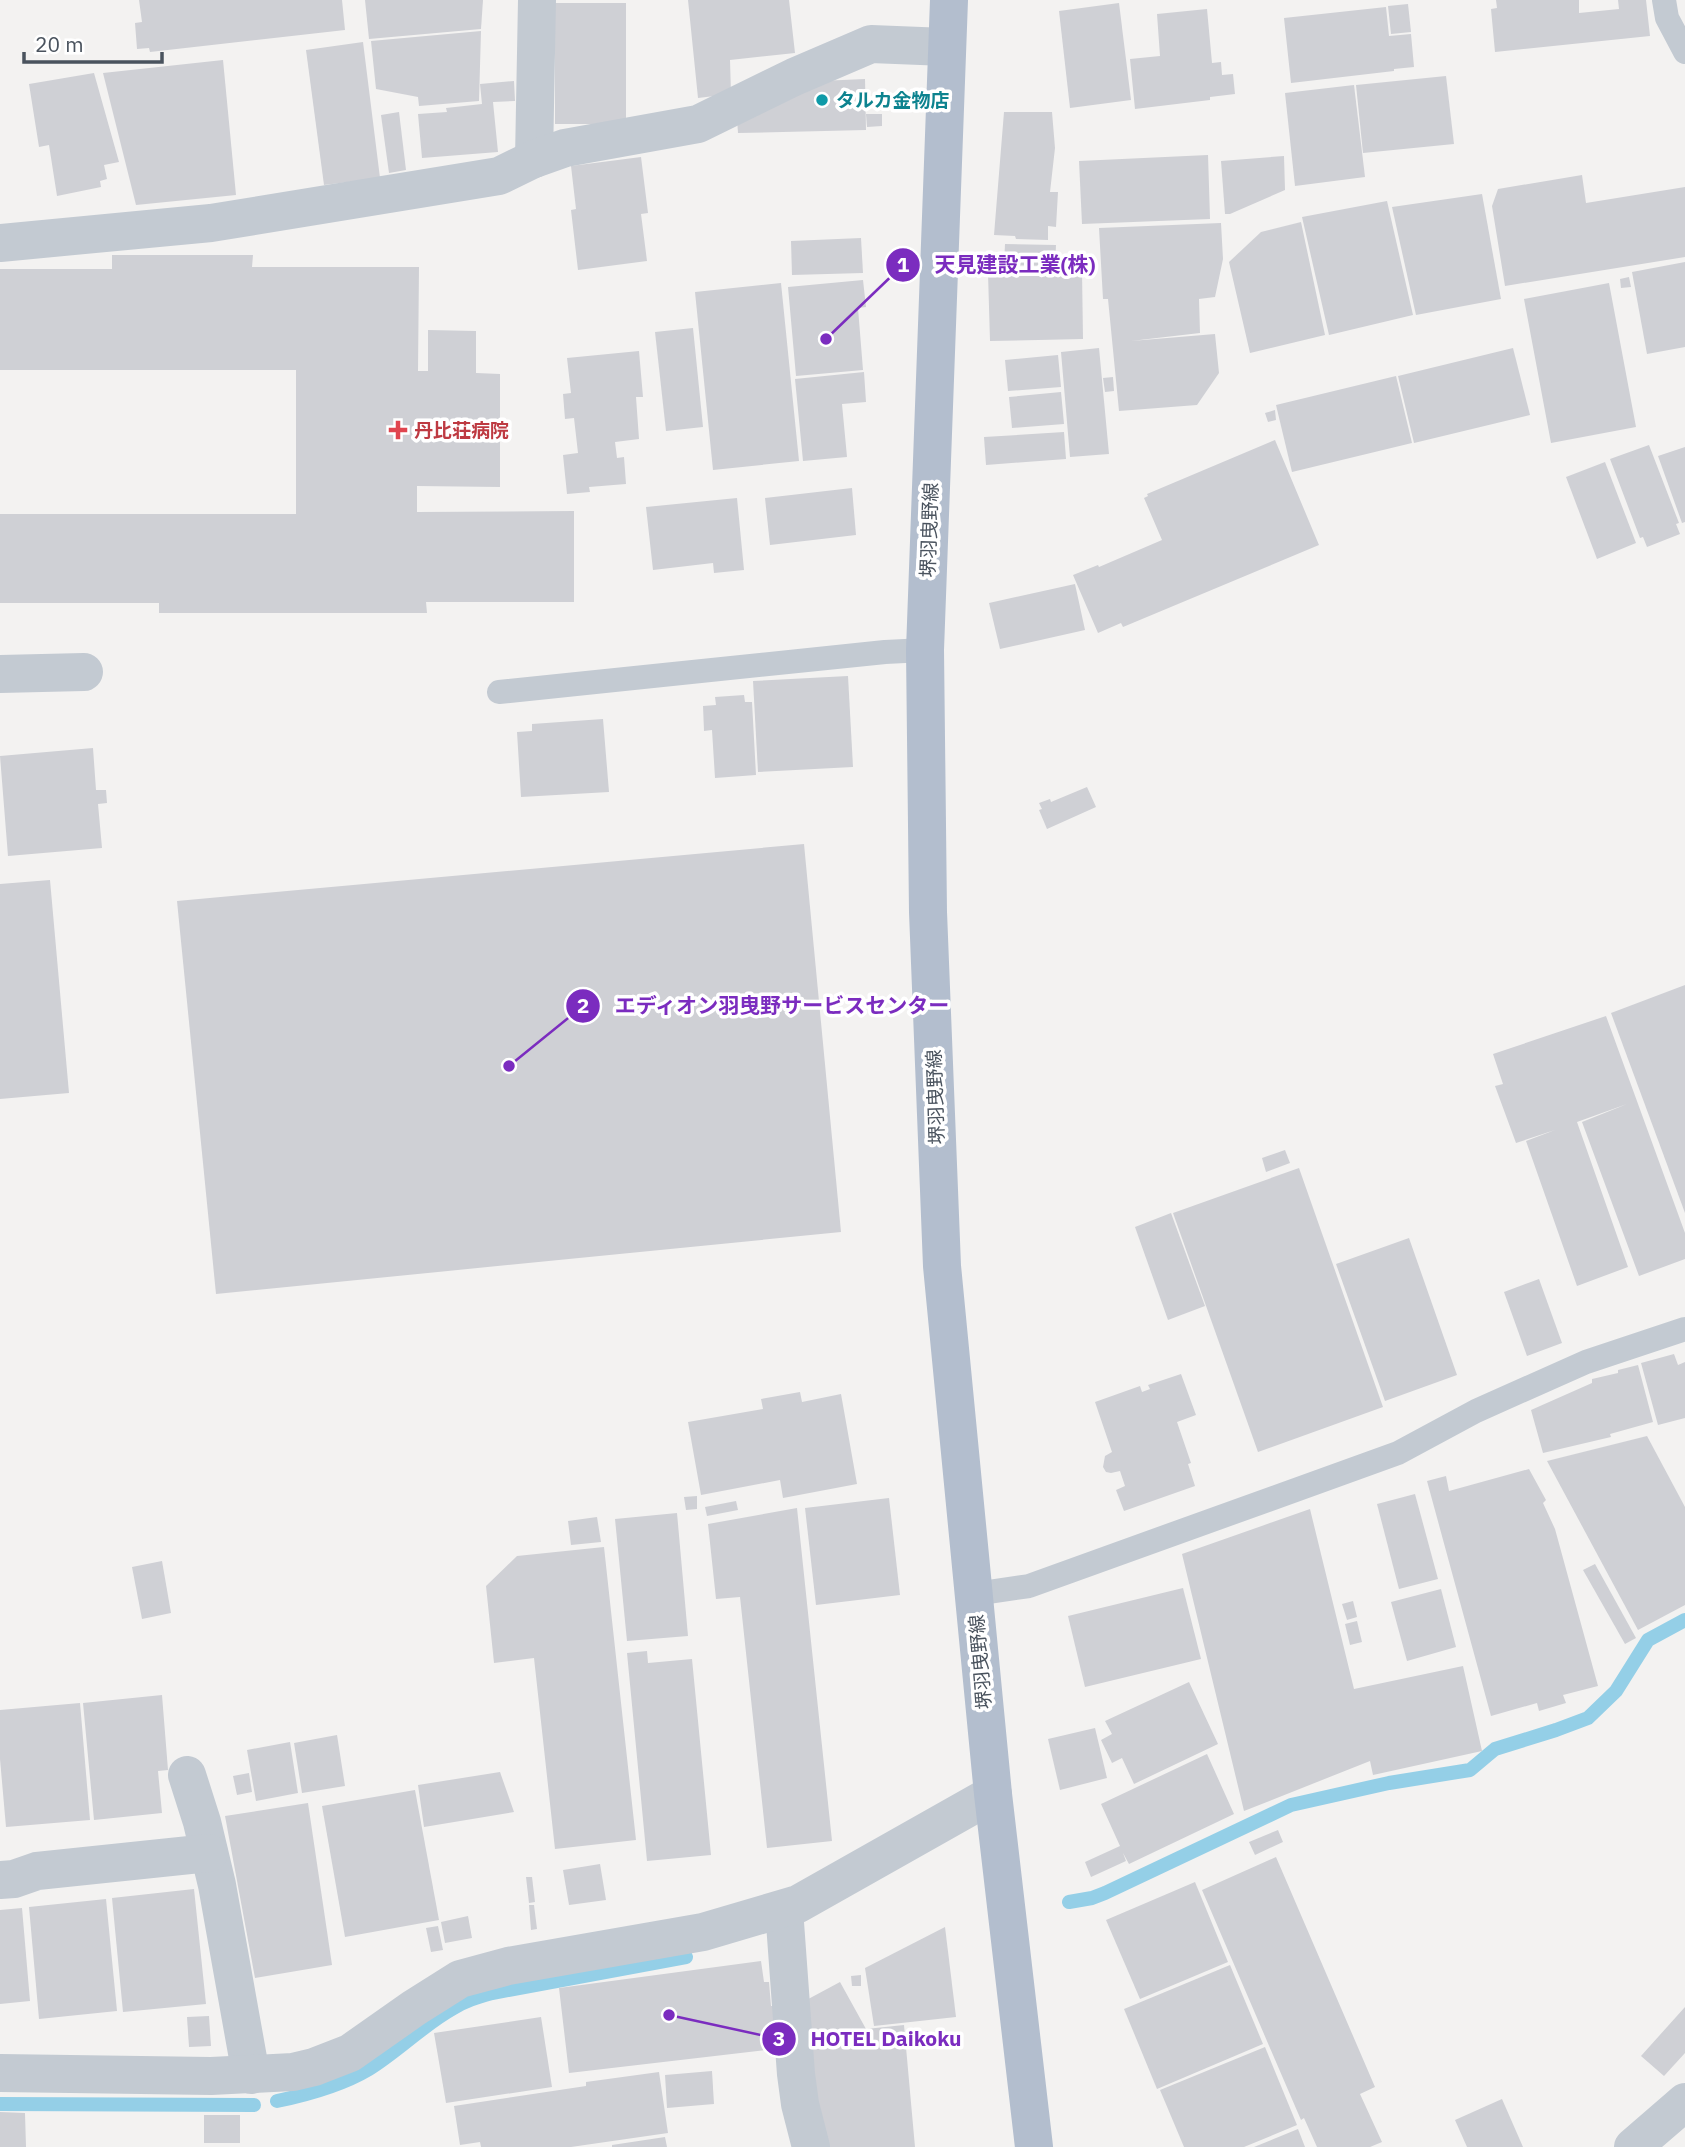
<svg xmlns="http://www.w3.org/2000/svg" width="1685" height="2147" font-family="'IBM Plex Sans','Noto Sans JP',sans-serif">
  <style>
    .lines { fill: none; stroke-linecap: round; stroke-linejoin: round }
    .stream { stroke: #94cfe7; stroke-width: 14 }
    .building { fill: #cfd0d5 }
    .lane { stroke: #c3cad2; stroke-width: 24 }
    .street { stroke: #c3cad2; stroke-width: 38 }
    .primary { stroke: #b3bece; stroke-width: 38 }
    .culture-dot { fill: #0f9aa8; stroke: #fff; stroke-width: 2.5 }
    .health-dot { fill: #e0444e; stroke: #fff; stroke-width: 2.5 }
    .labels { text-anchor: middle; stroke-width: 7; stroke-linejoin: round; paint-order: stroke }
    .culture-label { font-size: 19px; font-weight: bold; fill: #0d838f; stroke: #fff; text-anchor: start }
    .health-label { font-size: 19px; font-weight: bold; fill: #be3a42; stroke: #fff; text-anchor: start }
    .street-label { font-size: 19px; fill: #4a535e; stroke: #fff }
    .leader { fill: none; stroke: #7b2cbf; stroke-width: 2.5 }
    .callout-dot { fill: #7b2cbf; stroke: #fff; stroke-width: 2.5 }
    .mark-label { font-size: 21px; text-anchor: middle; font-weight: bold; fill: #fff }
    .callout-label { font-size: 21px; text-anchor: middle; font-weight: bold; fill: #7b2cbf; stroke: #fff; stroke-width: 7; stroke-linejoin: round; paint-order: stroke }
  </style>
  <rect width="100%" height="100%" fill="#f3f2f1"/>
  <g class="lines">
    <g class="stream">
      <polyline points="1069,1902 1092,1898 1105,1893 1291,1805 1389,1783 1470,1770 1495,1749 1556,1730 1588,1718 1616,1691 1648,1640 1685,1620"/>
      <path d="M277 2101C306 2095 344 2084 369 2069 398 2051 422 2026 452 2009 464 2001 478 1997 492 1993L686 1957"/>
      <polyline points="0,2104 254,2105"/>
    </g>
  </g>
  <g class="building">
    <polygon points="139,0 342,0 345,30 150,52 149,48 137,49 135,23 142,22"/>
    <polygon points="365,0 483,0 481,29 369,39"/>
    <polygon points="688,0 789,0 795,53 730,60 731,94 698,98"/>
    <polygon points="1496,0 1579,0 1579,13 1619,9 1618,0 1646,0 1650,36 1495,52 1491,9 1497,8"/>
    <rect x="555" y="3" width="71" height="121"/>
    <polygon points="1119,3 1131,100 1070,108 1059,11"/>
    <polygon points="1408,4 1411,32 1391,34 1388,6"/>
    <polygon points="1386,7 1389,36 1411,34 1414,67 1394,69 1394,71 1291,83 1284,18"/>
    <polygon points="1207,9 1212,63 1221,62 1222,75 1233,74 1235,94 1210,97 1210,100 1135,109 1130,59 1160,56 1157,14"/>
    <polygon points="481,31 479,101 419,106 418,97 376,89 371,41"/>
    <polygon points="363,42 380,178 324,185 306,50"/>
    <polygon points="223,60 236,195 136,205 103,73"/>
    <polygon points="94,73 119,162 104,165 107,179 100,181 101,187 57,196 49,145 39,147 29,84"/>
    <polygon points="1446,76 1454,144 1363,153 1356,85"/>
    <polygon points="865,79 866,130 738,133 737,119 820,81"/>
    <polygon points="514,81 515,101 493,102 498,152 422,158 418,114 447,112 446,108 482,104 480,84"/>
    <polygon points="1354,85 1365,177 1295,186 1285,93"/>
    <polygon points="399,112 406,170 389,173 381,115"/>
    <polygon points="1004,112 1052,112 1055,148 1050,192 1058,192 1056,227 1048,226 1048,240 1016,239 1015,236 994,235"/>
    <polygon points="866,114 882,114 882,126 867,127"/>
    <polygon points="1208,155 1210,219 1082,224 1079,161"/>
    <polygon points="1284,156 1285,190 1230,214 1225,214 1221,161"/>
    <polygon points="641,157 648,213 641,214 647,261 578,270 571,210 576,209 571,166"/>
    <polygon points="1582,175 1586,203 1685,187 1685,257 1505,286 1492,206 1498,189"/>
    <polygon points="1482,194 1501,299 1416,315 1392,207"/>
    <polygon points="1387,201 1413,315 1329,335 1302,217"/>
    <polygon points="1301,222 1325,335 1250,353 1229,262 1261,232"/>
    <polygon points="1221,223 1223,259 1215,297 1199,299 1200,333 1131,341 1215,334 1219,373 1197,405 1119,411 1108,299 1103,299 1099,228"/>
    <polygon points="861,238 863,273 792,275 791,241"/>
    <polygon points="1005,244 1056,245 1055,266 1004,265"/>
    <polygon points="112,255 253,255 252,267 419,267 418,371 428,371 428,330 476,331 476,373 500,374 500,487 417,486 417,512 574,511 574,602 426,602 427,613 159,613 159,603 0,603 0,514 296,514 296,370 0,370 0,269 112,269"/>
    <polygon points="1685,262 1685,347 1647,354 1632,272"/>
    <polygon points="1082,271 1083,339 990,341 988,273"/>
    <polygon points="1629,277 1631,287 1621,288 1620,279"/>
    <polygon points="863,280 866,307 858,308 863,370 796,376 788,287"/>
    <polygon points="781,283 799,461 713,470 695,292"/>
    <polygon points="1609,283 1636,427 1551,443 1524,299"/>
    <polygon points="693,328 703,427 666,431 655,332"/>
    <polygon points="1099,348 1109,454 1070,457 1061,352"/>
    <polygon points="1513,348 1530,415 1414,443 1398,376"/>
    <polygon points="639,351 643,397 636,397 639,439 615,442 617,458 624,457 626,484 589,487 590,492 567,494 563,455 578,453 574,418 565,419 563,394 571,393 567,358"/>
    <polygon points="1058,355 1061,387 1008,391 1005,360"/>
    <polygon points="864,372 866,402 842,404 847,457 803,461 795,379"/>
    <polygon points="1396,376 1412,443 1292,472 1276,405"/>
    <polygon points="1113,377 1114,391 1105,392 1103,378"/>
    <polygon points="1061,392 1064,424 1012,428 1009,397"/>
    <polygon points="1275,410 1276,420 1268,422 1265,413"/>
    <polygon points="1064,432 1066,459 986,465 984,437"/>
    <polygon points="1275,440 1319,545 1123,627 1121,623 1098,633 1073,575 1098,565 1099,567 1162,540 1144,498 1148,496 1147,494"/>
    <polygon points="1649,445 1679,523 1676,524 1680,534 1647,547 1643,537 1640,538 1610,459"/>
    <polygon points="1685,447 1685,522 1682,523 1658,456"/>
    <polygon points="1605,462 1636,543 1597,559 1566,477"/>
    <polygon points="852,488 856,535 770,545 765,498"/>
    <polygon points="737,498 744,570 714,573 713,563 653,570 646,507"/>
    <polygon points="1075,584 1085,630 1000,649 989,603"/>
    <polygon points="848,676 853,767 758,772 753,681"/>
    <polygon points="744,695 745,702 752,702 756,775 715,778 712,730 704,731 703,706 716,705 715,697"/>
    <polygon points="603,719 609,792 521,797 517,732 532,731 532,724"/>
    <polygon points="93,748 96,790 106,790 107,803 98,804 102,848 8,856 0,756"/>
    <polygon points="1087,787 1096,807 1047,829 1039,810 1042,809 1039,803 1050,799 1051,802"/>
    <polygon points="804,844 841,1232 216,1294 177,901"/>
    <polygon points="50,880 69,1093 0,1099 0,884"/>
    <polygon points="1685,985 1685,1213 1611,1013"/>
    <polygon points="1606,1016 1685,1233 1685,1259 1639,1276 1582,1122 1627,1104 1577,1122 1628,1267 1577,1286 1526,1141 1555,1130 1516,1143 1495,1086 1503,1084 1493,1054"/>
    <polygon points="1285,1150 1290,1163 1266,1172 1262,1158"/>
    <polygon points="1299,1168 1383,1407 1258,1452 1173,1213"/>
    <polygon points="1171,1213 1205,1306 1168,1320 1135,1227"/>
    <polygon points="1409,1238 1457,1375 1385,1401 1336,1264"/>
    <polygon points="1539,1279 1562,1343 1527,1356 1504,1292"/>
    <polygon points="1674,1354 1678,1365 1685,1362 1685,1418 1658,1425 1641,1363"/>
    <polygon points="1638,1365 1653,1422 1610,1434 1611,1437 1543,1453 1531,1410 1592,1383 1592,1379 1618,1373 1618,1370"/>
    <polygon points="1181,1374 1196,1415 1177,1422 1191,1463 1188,1464 1195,1486 1124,1511 1116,1490 1125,1486 1120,1471 1111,1473 1106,1472 1103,1467 1105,1456 1112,1452 1095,1402 1140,1386 1142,1392 1150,1389 1148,1385"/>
    <polygon points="800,1392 802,1402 841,1394 857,1484 783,1498 780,1480 701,1495 688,1422 763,1409 761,1399"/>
    <polygon points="1647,1436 1685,1507 1685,1605 1638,1630 1547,1461"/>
    <polygon points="1529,1469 1546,1500 1543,1503 1555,1529 1598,1686 1563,1695 1566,1703 1539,1711 1537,1703 1491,1716 1427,1481 1446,1476 1449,1491"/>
    <polygon points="1415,1494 1438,1579 1399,1589 1377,1504"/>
    <polygon points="697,1496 697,1509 686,1510 684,1497"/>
    <polygon points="889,1498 900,1595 816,1605 805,1508"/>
    <polygon points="736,1501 738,1510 707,1516 705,1507"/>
    <polygon points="797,1508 832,1841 767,1848 740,1597 716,1599 708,1524"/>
    <polygon points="1310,1509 1354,1689 1463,1666 1482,1751 1373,1775 1370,1761 1244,1811 1182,1554"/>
    <polygon points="677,1513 688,1636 627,1641 615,1519"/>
    <polygon points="597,1517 601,1542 571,1545 568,1521"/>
    <polygon points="604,1547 636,1840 555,1849 534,1658 494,1663 486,1586 517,1556"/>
    <polygon points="162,1561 171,1613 142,1619 132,1567"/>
    <polygon points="1595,1564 1636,1638 1625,1644 1583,1570"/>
    <polygon points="1183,1588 1201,1659 1085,1687 1068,1616"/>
    <polygon points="1441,1589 1456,1647 1407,1661 1391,1602"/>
    <polygon points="1353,1601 1357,1617 1347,1620 1342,1604"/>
    <polygon points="1357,1621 1362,1642 1350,1645 1345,1624"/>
    <polygon points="647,1651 648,1663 692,1659 711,1855 647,1861 627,1653"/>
    <polygon points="1189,1682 1218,1744 1134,1784 1122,1758 1112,1763 1101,1740 1112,1734 1105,1721"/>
    <polygon points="162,1695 168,1770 158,1771 162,1813 94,1820 83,1703"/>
    <polygon points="80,1703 90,1820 6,1827 0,1759 0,1710"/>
    <polygon points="1095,1728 1107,1778 1060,1790 1048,1739"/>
    <polygon points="337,1735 345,1786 302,1793 294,1743"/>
    <polygon points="290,1742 298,1793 256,1801 247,1750"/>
    <polygon points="1207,1754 1234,1814 1129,1864 1123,1853 1126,1861 1091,1877 1085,1862 1120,1846 1101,1804"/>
    <polygon points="500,1772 514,1812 424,1827 418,1785"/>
    <polygon points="249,1773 252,1792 237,1795 233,1776"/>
    <polygon points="415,1790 439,1920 345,1937 322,1806"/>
    <polygon points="308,1803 332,1965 255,1978 225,1816"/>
    <polygon points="1278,1830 1283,1842 1255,1855 1249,1842"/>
    <polygon points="1276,1857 1375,2087 1360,2094 1382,2142 1370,2147 1317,2147 1304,2118 1301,2120 1202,1890"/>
    <polygon points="600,1864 606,1900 569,1905 563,1870"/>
    <polygon points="526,1877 532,1877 535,1902 529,1903"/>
    <polygon points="1195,1882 1228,1962 1140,1999 1106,1920"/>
    <polygon points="194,1889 206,2004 123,2012 112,1898"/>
    <polygon points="106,1899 117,2011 39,2019 29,1907"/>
    <polygon points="529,1905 534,1905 537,1929 531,1930"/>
    <polygon points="22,1908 30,2001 0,2004 0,1910"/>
    <polygon points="468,1916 472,1938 445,1943 441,1922"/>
    <polygon points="438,1926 443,1950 431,1952 426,1928"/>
    <polygon points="945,1927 956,2017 874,2026 865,1968"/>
    <polygon points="761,1961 764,1982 769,1982 771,2006 776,2006 777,2036 775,2049 569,2073 559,1988"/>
    <polygon points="1230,1965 1263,2044 1157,2089 1124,2009"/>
    <polygon points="861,1975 861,1986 852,1986 851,1976"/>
    <polygon points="840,1982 866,2029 904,2025 915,2147 822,2147 799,2004"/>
    <polygon points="1685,2007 1685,2053 1664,2076 1641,2056"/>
    <polygon points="209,2016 211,2046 189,2047 187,2017"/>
    <polygon points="541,2017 552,2087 446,2103 434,2033"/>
    <polygon points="1265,2047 1297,2125 1244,2147 1184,2147 1160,2090"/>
    <polygon points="712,2071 714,2104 667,2108 665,2075"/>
    <polygon points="659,2072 668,2133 571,2147 481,2147 480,2142 460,2145 454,2106 586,2086 586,2082"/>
    <polygon points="1502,2099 1523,2147 1467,2147 1455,2120"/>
    <polygon points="0,2112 25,2113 26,2147 0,2147"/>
    <rect x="204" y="2115" width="36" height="28"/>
    <polygon points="1298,2129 1305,2147 1254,2147"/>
    <polygon points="665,2137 667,2147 612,2147 612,2145"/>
  </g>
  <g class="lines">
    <g class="lane">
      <polyline points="1664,0 1667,18 1685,52"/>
      <polyline points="499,692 885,652 925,650"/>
      <polyline points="974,1594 1029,1586 1398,1453 1476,1411 1586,1362 1685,1329"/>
    </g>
    <g class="street">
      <polyline points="534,159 537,0"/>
      <polyline points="0,243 211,223 499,176 534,159 565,148 698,124 794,77 871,44 946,47"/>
      <polyline points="0,674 84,672"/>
      <polyline points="187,1775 202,1822 217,1885 251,2075"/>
      <polyline points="0,1880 14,1879 37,1871 209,1853"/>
      <polyline points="784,1909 796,2074 800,2104 811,2147"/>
      <polyline points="0,2073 211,2076 293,2072 314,2067 350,2053 414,2008 460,1979 508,1966 703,1932 798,1904 993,1794"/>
      <polyline points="1633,2147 1685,2102"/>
    </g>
    <polyline class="primary" points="949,0 925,650 928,912 942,1266 993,1794 1034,2147"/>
  </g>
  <circle class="culture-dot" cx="822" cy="100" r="7"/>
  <path class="health-dot" d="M394.5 419.5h7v7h7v7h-7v7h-7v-7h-7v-7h7z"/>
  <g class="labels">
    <g class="culture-label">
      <text x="836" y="107">タルカ金物店</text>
    </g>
    <g class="health-label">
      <text x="414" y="437">丹比荘病院</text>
    </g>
    <g class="street-label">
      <text transform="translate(929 530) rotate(-88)" y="7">堺羽曳野線</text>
      <text transform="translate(935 1097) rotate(-92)" y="7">堺羽曳野線</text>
      <text transform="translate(980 1662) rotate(-95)" y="7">堺羽曳野線</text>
    </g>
  </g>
  <path class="leader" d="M826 339L903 265M509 1066L583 1006M669 2015L779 2039"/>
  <g class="callout-dot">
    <circle cx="826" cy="339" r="7"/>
    <circle cx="509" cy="1066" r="7"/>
    <circle cx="669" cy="2015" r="7"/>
    <circle cx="903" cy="265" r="18"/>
    <circle cx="583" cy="1006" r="18"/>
    <circle cx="779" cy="2039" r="18"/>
  </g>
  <g class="mark-label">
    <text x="903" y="272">1</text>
    <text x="583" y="1013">2</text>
    <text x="779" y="2046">3</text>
  </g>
  <g class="callout-label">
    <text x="1015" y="272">天見建設工業(株)</text>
    <text x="782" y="1013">エディオン羽曳野サービスセンター</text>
    <text x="886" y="2046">HOTEL Daikoku</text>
  </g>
  <path d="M24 52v10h138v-10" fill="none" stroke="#4a535e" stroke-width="3.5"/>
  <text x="35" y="52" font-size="21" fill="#4a535e" stroke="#ffffff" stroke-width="5" paint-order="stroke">20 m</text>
</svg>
